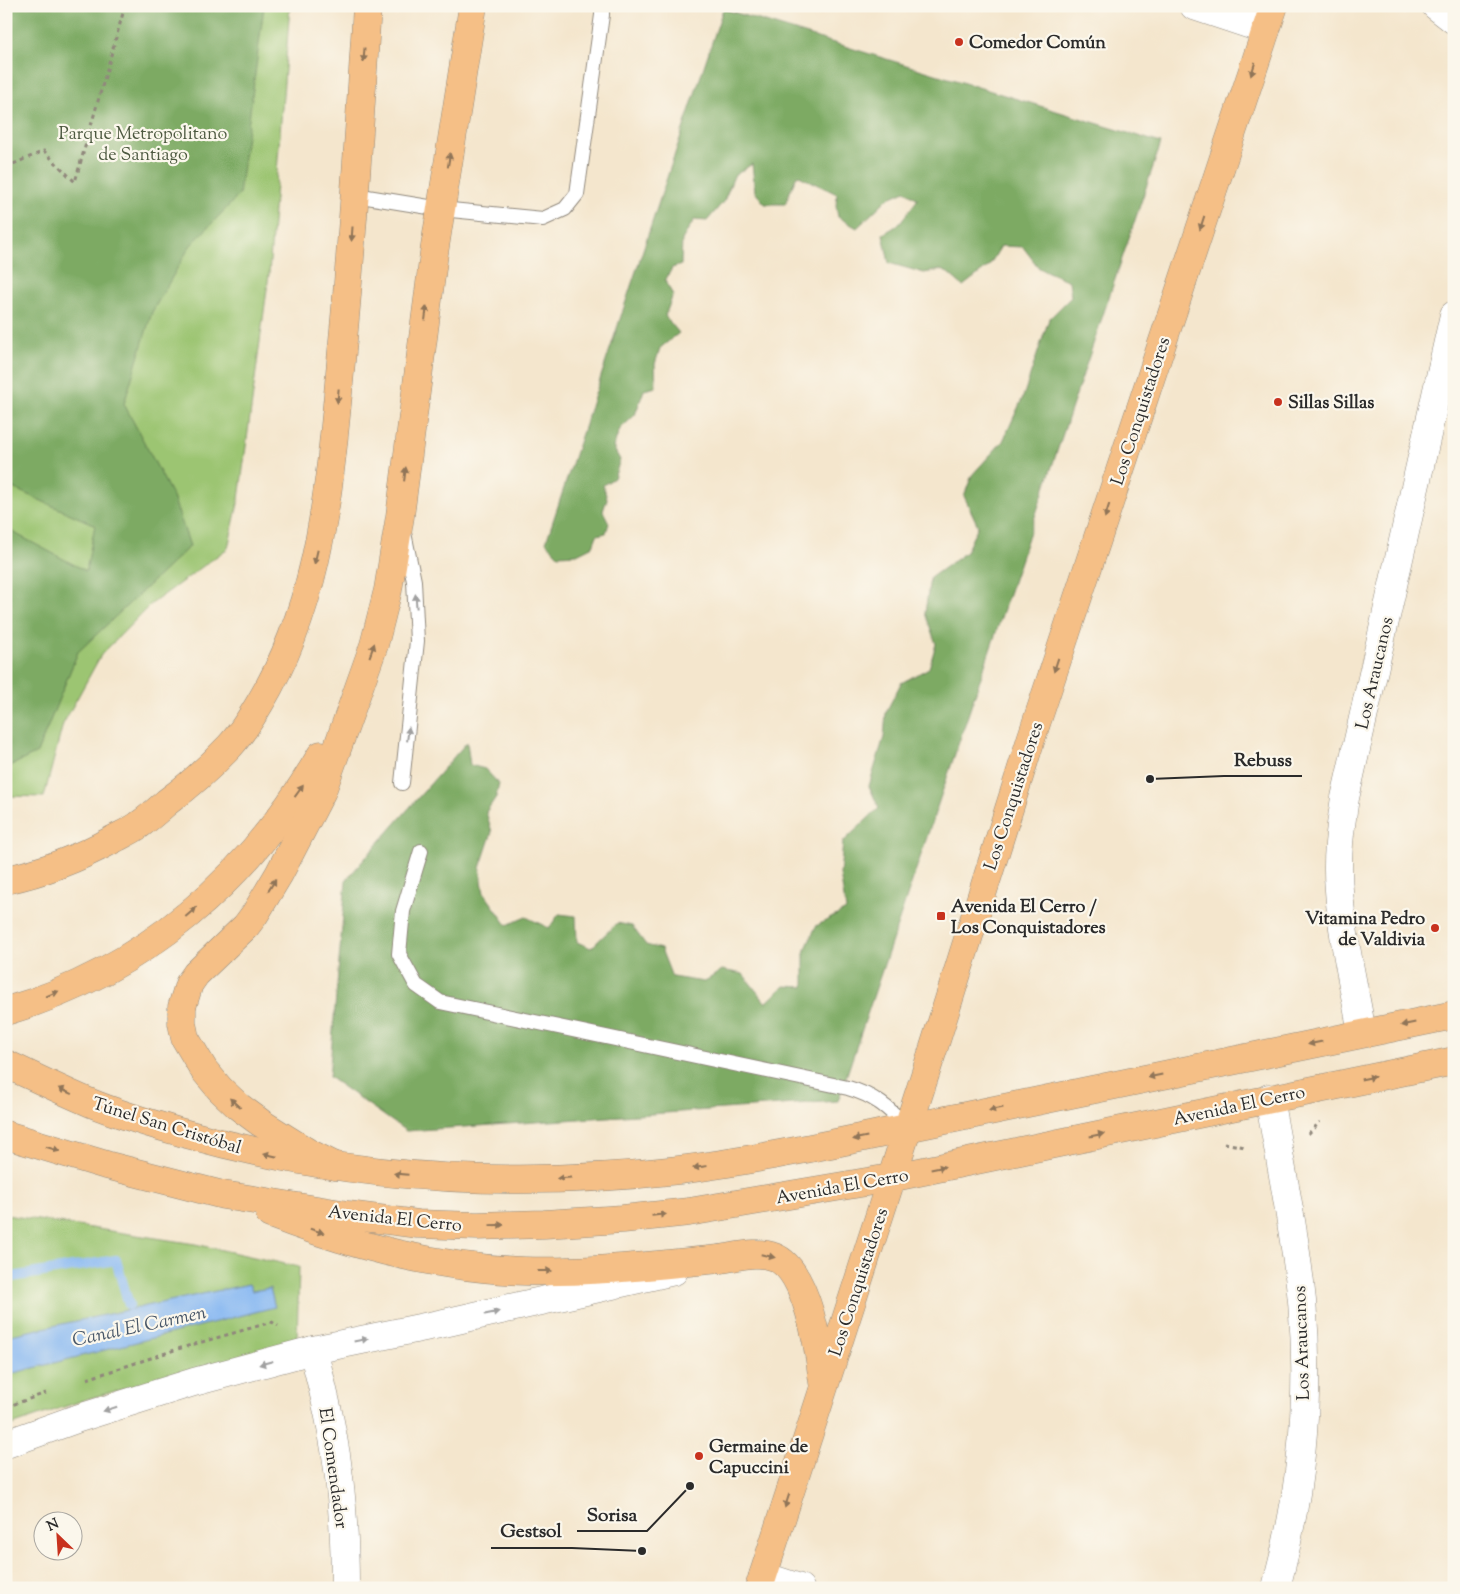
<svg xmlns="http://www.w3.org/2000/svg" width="1460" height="1594" font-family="'Sorts Mill Goudy',serif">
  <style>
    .green { fill: #9cc572; stroke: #64784e }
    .forest { fill: #7daa64; stroke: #546a48 }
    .water { fill: #86b7f2; stroke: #58718e }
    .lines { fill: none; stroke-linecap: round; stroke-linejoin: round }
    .stream { stroke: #86b7f2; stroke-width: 10 }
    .lane-casing { stroke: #90887c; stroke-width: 16 }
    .street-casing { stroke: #90887c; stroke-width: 29 }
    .primary-casing { stroke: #90887c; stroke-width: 29 }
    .highway-casing { stroke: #90887c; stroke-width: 29 }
    .path { stroke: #90887c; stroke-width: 3; stroke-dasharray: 4 4; stroke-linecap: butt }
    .lane { stroke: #fff; stroke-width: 14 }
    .street { stroke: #fff; stroke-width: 28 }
    .primary { stroke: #f5bf86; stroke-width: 28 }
    .highway { stroke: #f5bf86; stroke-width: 28 }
    .oneway { fill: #907558 }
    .oneway2 { fill: #a0a0a0 }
    .poi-dot { fill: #c8321e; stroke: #fbf7ec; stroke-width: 2 }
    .labels { text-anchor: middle; stroke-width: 4.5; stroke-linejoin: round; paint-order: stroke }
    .poi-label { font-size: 18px; font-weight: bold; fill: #2b2b2b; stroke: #fbf7ec; text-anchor: start }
    .park-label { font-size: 18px; fill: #4d5940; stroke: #fbf7ec }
    .street-label { font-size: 18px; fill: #2b2b2b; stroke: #fbf7ec }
    .water-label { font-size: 19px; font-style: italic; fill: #465567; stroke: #fbf7ec }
    .leader { fill: none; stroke: #2b2b2b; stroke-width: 2 }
    .callout-dot { fill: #2b2b2b; stroke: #fbf7ec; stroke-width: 2 }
    .callout-label { font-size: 19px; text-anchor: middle; font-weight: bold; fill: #2b2b2b; stroke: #fbf7ec; stroke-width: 4.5; stroke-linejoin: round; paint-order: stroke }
  </style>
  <rect width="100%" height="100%" fill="#fbf7ec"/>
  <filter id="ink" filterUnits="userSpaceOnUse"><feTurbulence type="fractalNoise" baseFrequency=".02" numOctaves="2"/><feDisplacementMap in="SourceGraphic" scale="10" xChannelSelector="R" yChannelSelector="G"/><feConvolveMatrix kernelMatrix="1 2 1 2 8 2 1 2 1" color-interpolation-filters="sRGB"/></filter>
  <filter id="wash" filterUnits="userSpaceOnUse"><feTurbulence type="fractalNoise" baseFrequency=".0096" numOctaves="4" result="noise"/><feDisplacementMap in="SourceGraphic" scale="20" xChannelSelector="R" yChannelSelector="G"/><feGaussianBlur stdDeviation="1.12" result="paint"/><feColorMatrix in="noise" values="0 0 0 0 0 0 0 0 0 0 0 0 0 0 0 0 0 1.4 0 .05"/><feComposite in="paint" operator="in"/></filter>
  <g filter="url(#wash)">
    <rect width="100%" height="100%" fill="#f4e6cd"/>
    <g class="green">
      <polygon points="6,6 290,6 269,274 239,499 228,548 150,605 101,655 63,724 44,797 6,796"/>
      <polygon points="6,1215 195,1244 299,1267 297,1341 87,1399 6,1427"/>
    </g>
    <g class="forest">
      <polygon points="6,6 264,6 239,195 190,246 152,312 124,404 173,497 190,546 78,652 37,753 6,768 6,526 18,535 86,571 95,525 6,485"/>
      <polygon points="723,9 1161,143 838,1101 406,1131 329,1077 346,880 467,742 470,765 485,769 499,784 496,797 486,812 492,832 480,868 484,893 507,925 526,917 549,928 559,914 576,916 577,942 591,948 617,923 632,926 646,945 661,949 672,977 704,982 722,970 743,974 766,1003 784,986 804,987 804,953 816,926 846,910 840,874 843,842 879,808 869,786 884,737 886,712 901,683 929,668 936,644 925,613 930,578 966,552 978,526 964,496 972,475 1003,441 1023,397 1049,319 1071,297 1069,281 1039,268 1023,247 1001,246 989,266 963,286 948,273 941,270 924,273 889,263 883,234 898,225 918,199 905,191 887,199 857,228 838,217 836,206 837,194 797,175 785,204 765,204 755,192 752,164 734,176 724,201 707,221 694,220 682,240 681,265 672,268 665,281 673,295 665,316 679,333 660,348 655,364 656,387 644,390 635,415 620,429 613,447 620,460 614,478 603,485 607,499 603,511 609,523 606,533 597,535 593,546 577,554 558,555 546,542"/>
    </g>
    <polygon class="water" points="249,1284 252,1291 270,1288 275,1307 6,1375 6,1336"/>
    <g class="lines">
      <polyline class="stream" points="6,1278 116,1260 129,1305"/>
    </g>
  </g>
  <g filter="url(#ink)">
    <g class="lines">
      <defs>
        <g id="lane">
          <polyline points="355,195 441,209 543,219 565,209 577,194 602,15 602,6"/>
          <polyline points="402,783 417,641 414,581 404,533"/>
          <path d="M421 851 403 911 399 954 416 985 440 1002 848 1088C873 1095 890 1108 907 1128"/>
        </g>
        <g id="street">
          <polyline points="1194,6 1266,30"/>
          <polyline points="1436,6 1454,20"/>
          <path d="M1362 1033C1354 986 1342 938 1339 890 1336 859 1340 829 1345 798L1454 315"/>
          <path d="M1269 1098C1281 1166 1295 1233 1302 1301 1311 1397 1301 1495 1276 1588"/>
          <path d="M313 1350C320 1377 327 1404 332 1432 342 1483 345 1536 345 1588"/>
          <polyline points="6,1444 76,1419 194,1382 313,1350 444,1323 674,1271"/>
          <polyline points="763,1576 800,1588"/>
        </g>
        <g id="primary">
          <polyline points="907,1128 1454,1015"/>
          <polyline points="890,1178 1454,1061"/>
          <path d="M720 1259C737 1257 757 1250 774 1257 807 1269 819 1349 823 1382"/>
          <polyline points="759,1588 933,1050 1031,739 1274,6"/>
        </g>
        <g id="highway">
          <path d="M6 880C43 872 79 858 112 840 121 835 131 831 139 825 149 818 158 810 167 802 189 786 210 767 229 747 245 730 258 707 269 687 325 584 331 466 342 351 353 236 360 121 367 6"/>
          <path d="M6 1011C144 971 250 878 321 755"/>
          <path d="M6 1064C34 1077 62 1091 91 1103 120 1115 152 1124 183 1133 344 1179 513 1189 679 1170 756 1160 832 1144 907 1128"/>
          <polyline points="6,1135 106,1165 223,1195 348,1215 418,1224 477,1226 544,1224 623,1219 689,1212 890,1178"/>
          <polyline points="335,1166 309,1153 261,1123 238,1106 220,1089 204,1070 185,1038 182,1023 182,1007 189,984 196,974 246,926 255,914 279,874 322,791 374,645 388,590 400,516 434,253 473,6"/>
          <path d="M270 1214C352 1246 436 1268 524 1271 589 1273 655 1265 720 1259"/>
        </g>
      </defs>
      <use href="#lane" class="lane-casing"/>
      <use href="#street" class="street-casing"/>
      <use href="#primary" class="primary-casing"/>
      <use href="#highway" class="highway-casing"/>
      <g class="path">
        <polyline points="6,167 44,151 75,182 125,6"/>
        <polyline points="1308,1134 1320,1122"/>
        <polyline points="1224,1143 1245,1147"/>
        <polyline points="87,1379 181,1348 272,1322 278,1326"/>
        <polyline points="6,1407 46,1393"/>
      </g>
      <use href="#lane" class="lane"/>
      <use href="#street" class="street"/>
      <use href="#primary" class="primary"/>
      <use href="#highway" class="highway"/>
    </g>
    <defs><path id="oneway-solid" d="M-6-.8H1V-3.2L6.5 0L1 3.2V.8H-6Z" transform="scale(1.25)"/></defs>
    <g class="oneway">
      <use href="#oneway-solid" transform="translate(364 55) rotate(94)"/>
      <use href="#oneway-solid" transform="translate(1253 69) rotate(108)"/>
      <use href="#oneway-solid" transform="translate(449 160) rotate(-81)"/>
      <use href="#oneway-solid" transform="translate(1202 223) rotate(108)"/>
      <use href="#oneway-solid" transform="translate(352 234) rotate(94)"/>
      <use href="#oneway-solid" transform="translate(426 313) rotate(-83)"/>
      <use href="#oneway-solid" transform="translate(338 396) rotate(95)"/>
      <use href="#oneway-solid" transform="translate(405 474) rotate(-83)"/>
      <use href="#oneway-solid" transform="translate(1107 511) rotate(108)"/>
      <use href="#oneway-solid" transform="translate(316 557) rotate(103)"/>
      <use href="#oneway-solid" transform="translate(372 650) rotate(-70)"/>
      <use href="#oneway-solid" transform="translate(1056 665) rotate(108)"/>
      <use href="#oneway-solid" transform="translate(299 791) rotate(-54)"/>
      <use href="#oneway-solid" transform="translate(272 885) rotate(-59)"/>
      <use href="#oneway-solid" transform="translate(191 912) rotate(-41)"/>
      <use href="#oneway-solid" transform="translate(52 994) rotate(-23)"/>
      <use href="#oneway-solid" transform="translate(1408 1024) rotate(169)"/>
      <use href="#oneway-solid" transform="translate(1315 1043) rotate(168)"/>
      <use href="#oneway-solid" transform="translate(1155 1076) rotate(168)"/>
      <use href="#oneway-solid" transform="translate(1368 1078) rotate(-11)"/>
      <use href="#oneway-solid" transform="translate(65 1091) rotate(-156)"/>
      <use href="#oneway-solid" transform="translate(235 1103) rotate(-138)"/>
      <use href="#oneway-solid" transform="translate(996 1109) rotate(168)"/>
      <use href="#oneway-solid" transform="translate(1097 1135) rotate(-12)"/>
      <use href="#oneway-solid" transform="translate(860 1138) rotate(168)"/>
      <use href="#oneway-solid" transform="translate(53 1149) rotate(17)"/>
      <use href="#oneway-solid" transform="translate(270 1155) rotate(-167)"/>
      <use href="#oneway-solid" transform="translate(700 1167) rotate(172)"/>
      <use href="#oneway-solid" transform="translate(938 1168) rotate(-12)"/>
      <use href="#oneway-solid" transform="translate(401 1174) rotate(-175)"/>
      <use href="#oneway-solid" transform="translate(564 1178) rotate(177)"/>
      <use href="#oneway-solid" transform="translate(659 1215) rotate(-6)"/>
      <use href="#oneway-solid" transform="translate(497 1225) rotate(-1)"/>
      <use href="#oneway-solid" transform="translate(317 1231) rotate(18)"/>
      <use href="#oneway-solid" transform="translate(768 1256) rotate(13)"/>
      <use href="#oneway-solid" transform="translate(545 1271)"/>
      <use href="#oneway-solid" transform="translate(787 1501) rotate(108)"/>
    </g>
    <g class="oneway2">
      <use href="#oneway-solid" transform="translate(416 601) rotate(-95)"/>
      <use href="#oneway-solid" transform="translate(408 734) rotate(-83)"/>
      <use href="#oneway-solid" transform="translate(492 1313) rotate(-12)"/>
      <use href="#oneway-solid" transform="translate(361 1340) rotate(-11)"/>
      <use href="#oneway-solid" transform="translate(266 1363) rotate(165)"/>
      <use href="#oneway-solid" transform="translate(110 1409) rotate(163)"/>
    </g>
  </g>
  <g class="poi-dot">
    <circle cx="959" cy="42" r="5"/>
    <circle cx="1278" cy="402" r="5"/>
    <rect x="936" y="911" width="10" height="10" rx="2.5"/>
    <circle cx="1435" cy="928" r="5"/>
    <circle cx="699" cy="1456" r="5"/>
  </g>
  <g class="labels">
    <g class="poi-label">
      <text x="969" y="48">Comedor Común</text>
      <text x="1288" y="408">Sillas Sillas</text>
      <text x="951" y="912">Avenida El Cerro /<tspan x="951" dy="21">Los Conquistadores</tspan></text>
      <text x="1425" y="924" text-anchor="end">Vitamina Pedro<tspan x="1425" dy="21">de Valdivia</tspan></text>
      <text x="709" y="1452">Germaine de<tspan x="709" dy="21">Capuccini</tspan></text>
    </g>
    <g class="park-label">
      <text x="143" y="139">Parque Metropolitano<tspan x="143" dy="21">de Santiago</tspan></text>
    </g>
    <g class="street-label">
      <text transform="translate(1140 411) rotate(-72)" y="6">Los Conquistadores</text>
      <text transform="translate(1374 673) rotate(-77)" y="6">Los Araucanos</text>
      <text transform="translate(1013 796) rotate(-72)" y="6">Los Conquistadores</text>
      <text transform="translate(1239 1105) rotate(-12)" y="6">Avenida El Cerro</text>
      <text transform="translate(167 1125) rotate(17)" y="6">Túnel San Cristóbal</text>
      <text transform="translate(842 1186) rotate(-10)" y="6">Avenida El Cerro</text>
      <text transform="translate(395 1218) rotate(6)" y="6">Avenida El Cerro</text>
      <text transform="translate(858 1282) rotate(-72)" y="6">Los Conquistadores</text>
      <text transform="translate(1301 1343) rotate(-92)" y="6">Los Araucanos</text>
      <text transform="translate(334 1468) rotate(82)" y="6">El Comendador</text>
    </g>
    <g class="water-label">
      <text transform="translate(139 1325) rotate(-12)" y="7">Canal El Carmen</text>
    </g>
  </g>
  <path class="leader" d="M1150 779L1224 776H1302M690 1486L647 1531H577M642 1551L572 1548H491"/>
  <g class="callout-dot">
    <circle cx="1150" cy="779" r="5"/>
    <circle cx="690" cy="1486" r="5"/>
    <circle cx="642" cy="1551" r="5"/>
  </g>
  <g class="callout-label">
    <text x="1263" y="766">Rebuss</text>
    <text x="612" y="1521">Sorisa</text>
    <text x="531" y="1537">Gestsol</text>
  </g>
  <rect width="1460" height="1594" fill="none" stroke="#fbf7ec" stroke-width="25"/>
  <g transform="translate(58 1536) rotate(335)"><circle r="24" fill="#fbf7ec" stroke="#a8a59f"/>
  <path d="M0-4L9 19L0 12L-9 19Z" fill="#c8321e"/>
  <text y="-8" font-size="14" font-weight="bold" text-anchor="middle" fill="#2b2b2b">N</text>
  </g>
</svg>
